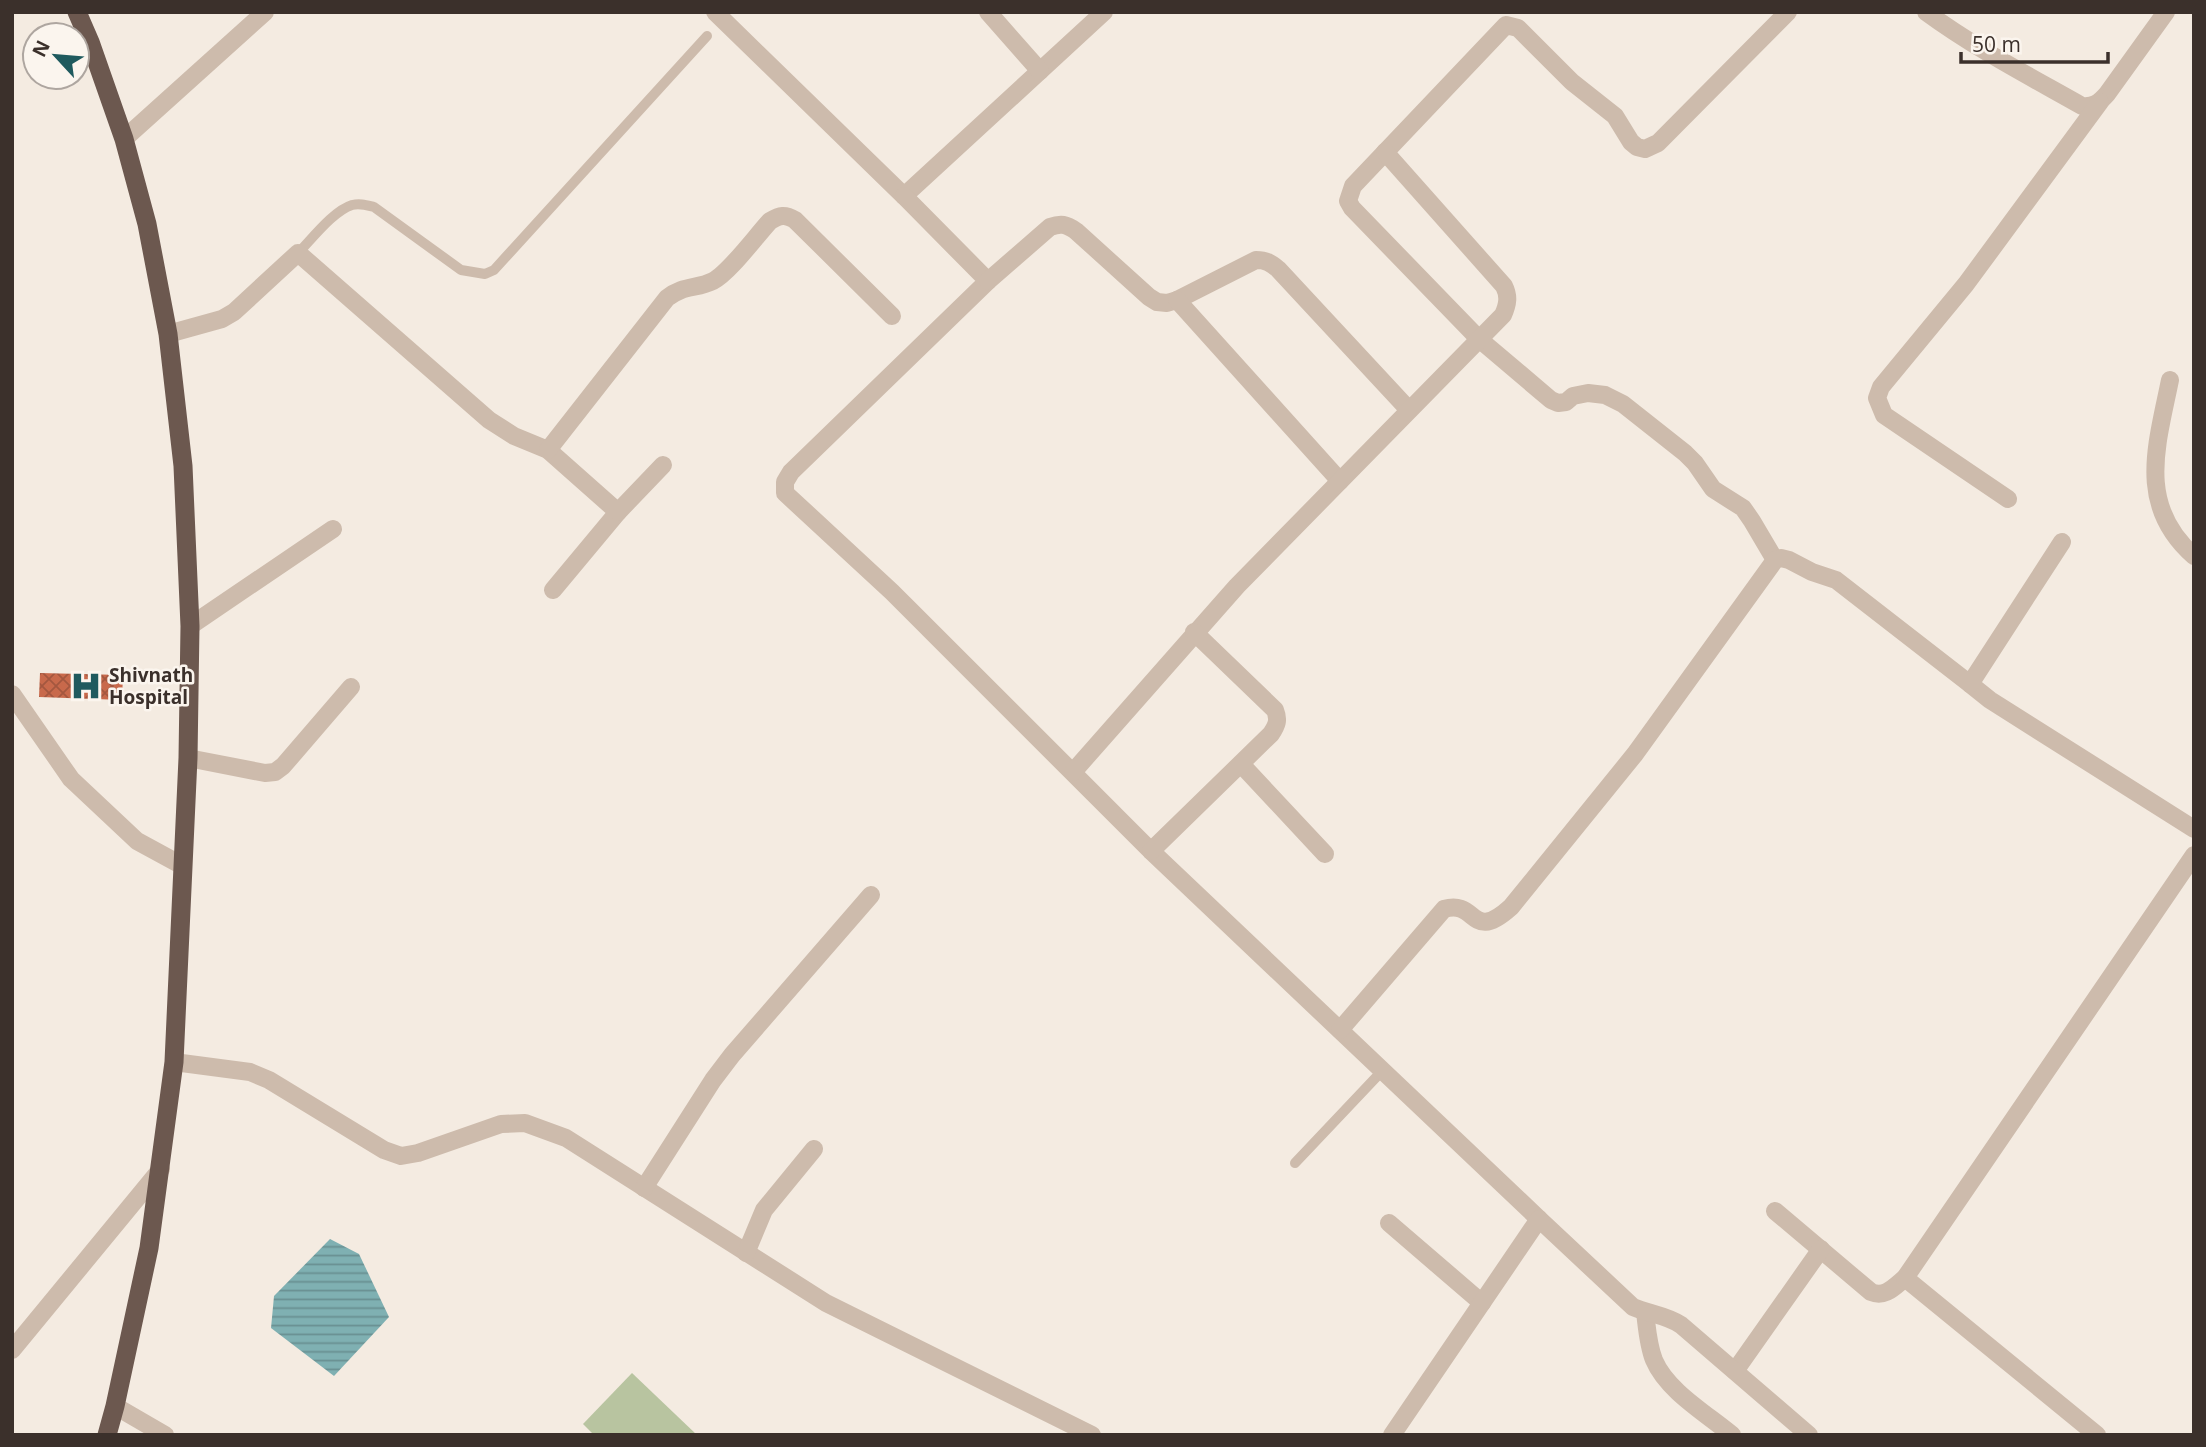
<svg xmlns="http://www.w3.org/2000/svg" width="2206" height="1447" font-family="'Open Sans',sans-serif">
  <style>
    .garden { fill: #b8c4a0 }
    .water { fill: url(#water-rules) }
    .building { fill: url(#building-cross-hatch) }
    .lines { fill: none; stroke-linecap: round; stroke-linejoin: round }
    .service { stroke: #cdbbac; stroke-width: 10 }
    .minor { stroke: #cdbbac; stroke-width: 18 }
    .tertiary { stroke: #cdbbac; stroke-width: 18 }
    .trunk { stroke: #6c584f; stroke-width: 19 }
    .labels { text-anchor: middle; stroke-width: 5; stroke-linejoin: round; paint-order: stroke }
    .poi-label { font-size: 19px; font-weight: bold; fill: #3b302b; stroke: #fbf5ee; text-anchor: start }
  </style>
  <defs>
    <pattern id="water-rules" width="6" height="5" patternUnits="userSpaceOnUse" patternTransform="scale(1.75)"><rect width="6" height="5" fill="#7fb0b2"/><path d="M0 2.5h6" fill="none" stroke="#699091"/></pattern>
    <pattern id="building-cross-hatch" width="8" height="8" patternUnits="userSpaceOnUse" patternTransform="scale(1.75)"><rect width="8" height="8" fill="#c8694b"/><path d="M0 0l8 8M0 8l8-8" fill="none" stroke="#a4573f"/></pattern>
  </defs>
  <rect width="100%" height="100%" fill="#f4ebe1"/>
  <polygon class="garden" points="632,1373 697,1435 594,1435 583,1424"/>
  <polygon class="water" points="330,1239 359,1254 389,1317 334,1376 271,1328 274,1296"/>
  <polygon class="building" points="40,673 123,675 122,700 39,697"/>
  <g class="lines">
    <g class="service">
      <path d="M298 253C312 239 333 211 352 205 360 203 366 205 374 207L461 270 485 274 494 270 707 36"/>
      <polyline points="1295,1163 1383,1070"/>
    </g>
    <g class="minor">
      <polyline points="715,12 904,196 1104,12"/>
      <polyline points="988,12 1040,71"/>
      <path d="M1926 12C1975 48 2029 76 2082 106 2094 107 2099 103 2107 94L2166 12"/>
      <polyline points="124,139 265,12"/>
      <polyline points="904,196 988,281 791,472 785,482 785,493 892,592 1151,851 1539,1219"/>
      <path d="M988 281 1050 227C1061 223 1066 224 1076 231L1149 297 1157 302 1167 303 1177 300 1256 260C1266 260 1271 263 1278 269L1409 410"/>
      <polyline points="1177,300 1340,481"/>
      <polyline points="168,334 222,319 234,312 298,253 489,420 514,436 548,450 618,512 553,590"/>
      <path d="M2170 380C2157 445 2136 505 2194 556"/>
      <path d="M548 450 667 298C683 285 697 289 713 281 729 273 756 236 770 221 780 215 785 214 795 220L892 316"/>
      <polyline points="2008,499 1884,415 1877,398 1881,387 1966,284 2100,102"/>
      <polyline points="618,512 663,465"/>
      <polyline points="1775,560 1752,521 1743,508 1713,489 1695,463 1685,453 1623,404 1605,395 1588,393 1573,396 1566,402 1558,403 1551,400 1479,339 1352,208 1348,201 1353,186 1506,25 1518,28 1572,82 1615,116 1631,142 1637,147 1645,149 1658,143 1788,12"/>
      <polyline points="190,626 333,529"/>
      <polyline points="1970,684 1990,700 2194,829"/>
      <polyline points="188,758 265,773 275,772 283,766 351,687"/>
      <polyline points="1241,764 1325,854"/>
      <path d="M1073 772 1237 586 1503 315C1508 304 1509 296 1504 286L1385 152"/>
      <path d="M1151 851 1271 734C1277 725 1279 720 1275 710L1194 632"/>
      <path d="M1340 1030 1444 909C1478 899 1470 944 1511 907L1635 754 1775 560 1781 558 1789 560 1812 572 1836 580 1970 684 2062 542"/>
      <polyline points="174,1062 250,1072 269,1080 384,1150 401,1156 418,1153 501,1124 525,1123 566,1138 826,1303 1092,1435"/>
      <polyline points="644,1188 713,1080 732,1055 871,895"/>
      <path d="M1775 1211 1871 1292C1885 1298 1894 1287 1905 1278"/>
      <polyline points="1389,1223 1482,1303"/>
      <polyline points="746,1253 764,1210 814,1149"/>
      <path d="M1645 1312C1647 1328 1648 1345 1654 1360 1667 1391 1707 1414 1732 1435"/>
      <polyline points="12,1350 161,1169"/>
      <polyline points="1735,1371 1821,1249"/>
      <polyline points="115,1406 165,1435"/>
      <path d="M1392 1435 1539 1219 1633 1307C1649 1314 1666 1315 1681 1325L1809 1435"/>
      <polyline points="2097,1435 1905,1278 2194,855"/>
    </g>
    <polyline class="tertiary" points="12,694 71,779 137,841 183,866"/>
    <polyline class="trunk" points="77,12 90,42 124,139 147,224 168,334 183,466 190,626 188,758 174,1062 149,1248 115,1406 107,1435"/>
  </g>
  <defs>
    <symbol id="hospital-bare" viewBox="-9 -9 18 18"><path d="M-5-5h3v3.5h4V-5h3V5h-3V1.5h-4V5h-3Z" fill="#1f5a5e" stroke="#fbf5ee" stroke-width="2.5" paint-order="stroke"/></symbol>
  </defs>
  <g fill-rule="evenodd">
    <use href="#hospital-bare" x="64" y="664" width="44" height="44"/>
  </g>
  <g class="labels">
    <g class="poi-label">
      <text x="109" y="682">Shivnath<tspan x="109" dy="22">Hospital</tspan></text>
    </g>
  </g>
  <rect width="2206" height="1447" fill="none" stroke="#3b302b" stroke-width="28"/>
  <g transform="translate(56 56) rotate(296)"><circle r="33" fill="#fbf5ee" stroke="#aea6a0" stroke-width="2"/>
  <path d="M0-5L12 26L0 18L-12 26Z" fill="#1f5a5e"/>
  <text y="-10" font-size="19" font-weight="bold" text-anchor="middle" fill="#3b302b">N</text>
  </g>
  <path d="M1961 52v10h147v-10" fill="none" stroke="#3b302b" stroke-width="3.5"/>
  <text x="1972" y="52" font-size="21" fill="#3b302b" stroke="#fbf5ee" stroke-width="5" paint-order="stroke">50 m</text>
</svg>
